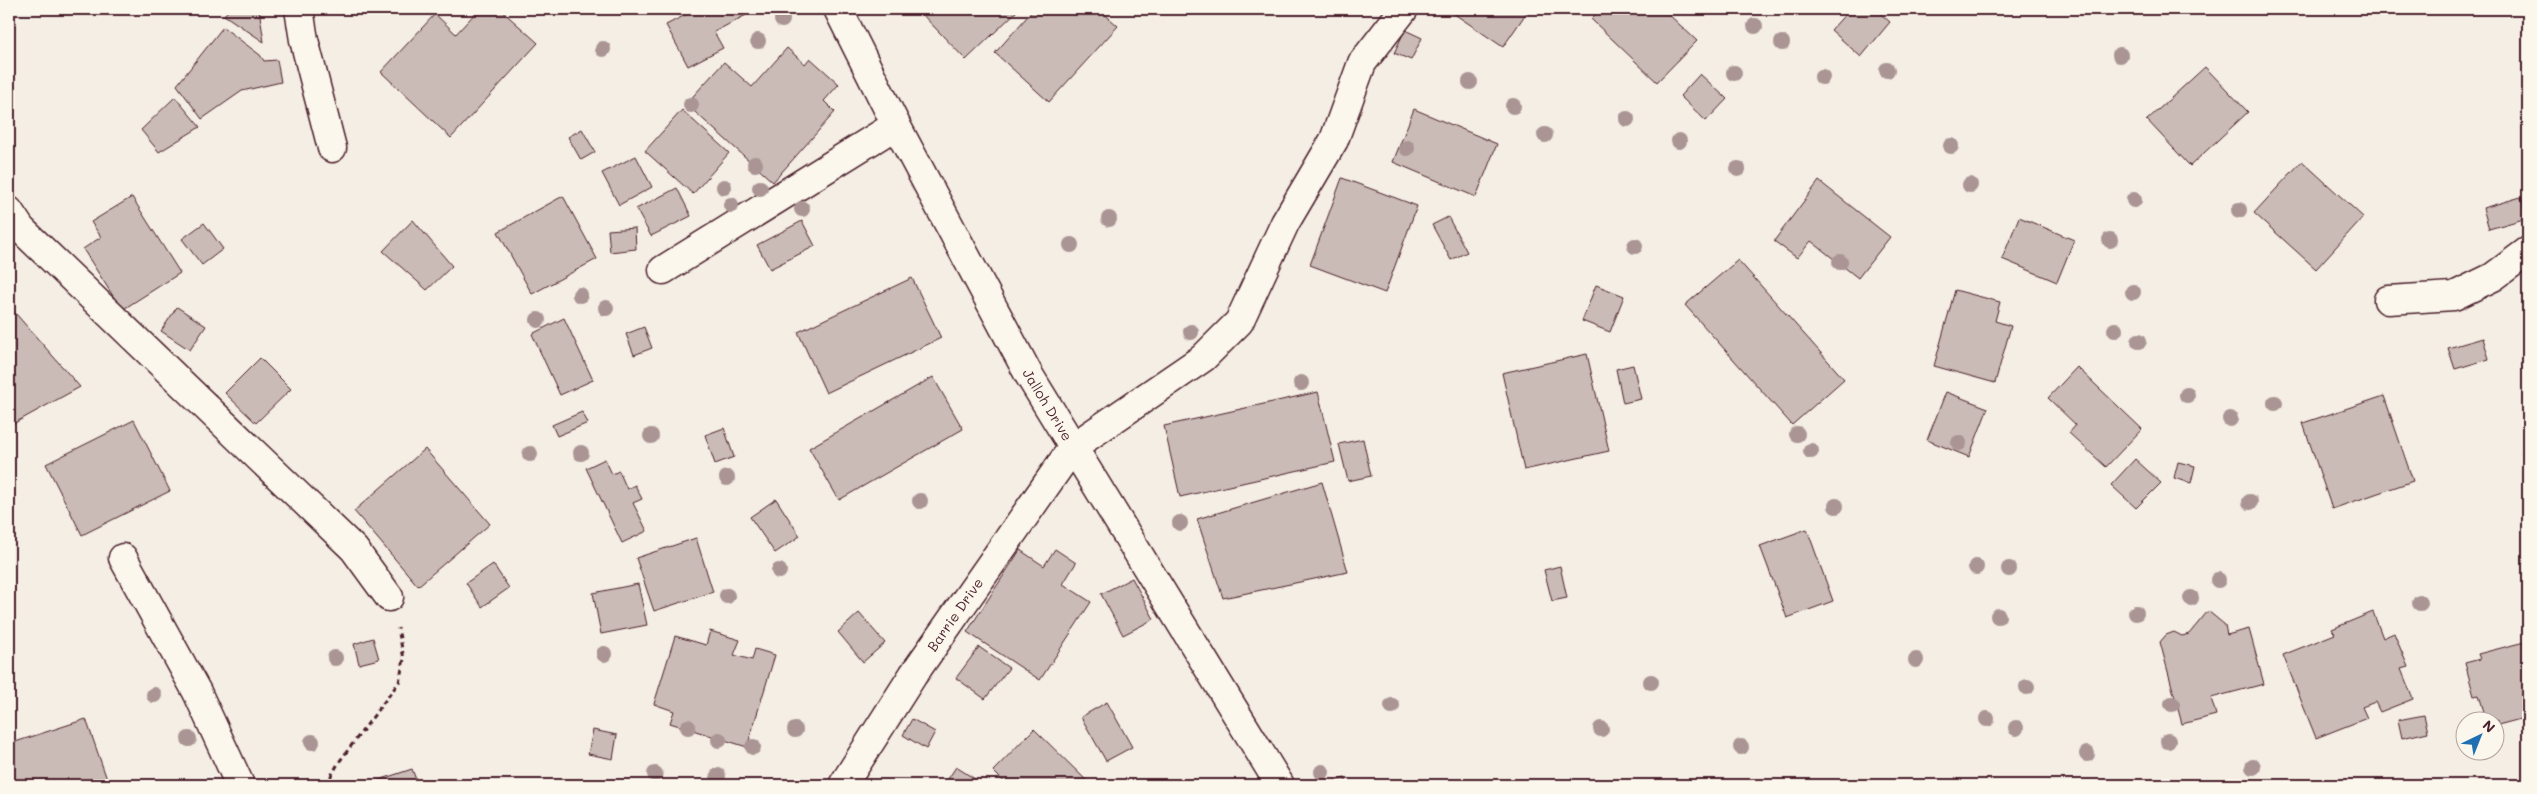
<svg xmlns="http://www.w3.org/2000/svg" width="2537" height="794" font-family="Mali,sans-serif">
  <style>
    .building { fill: #cabbb6; stroke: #4a1f2b }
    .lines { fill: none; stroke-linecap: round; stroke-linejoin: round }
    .street-casing { stroke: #4a1f2b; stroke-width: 31 }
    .path { stroke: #4a1f2b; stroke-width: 3; stroke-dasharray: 5 4; stroke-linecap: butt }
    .street { stroke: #fbf7ec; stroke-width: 28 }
    .tree { fill: #aa9494 }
    .labels { text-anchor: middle; stroke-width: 4; stroke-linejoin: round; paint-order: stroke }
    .street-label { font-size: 14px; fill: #4a1f2b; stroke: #fbf7ec }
  </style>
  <rect width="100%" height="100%" fill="#f4eee4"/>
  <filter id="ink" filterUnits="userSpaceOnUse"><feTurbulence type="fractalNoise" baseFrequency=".02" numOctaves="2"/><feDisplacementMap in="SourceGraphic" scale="10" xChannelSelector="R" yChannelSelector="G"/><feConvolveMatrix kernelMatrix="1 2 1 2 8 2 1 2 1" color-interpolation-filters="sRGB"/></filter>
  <g filter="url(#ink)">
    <g class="building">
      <polygon points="230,9 259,9 264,42 224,15"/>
      <polygon points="479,9 500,9 538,43 451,138 381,72 435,14 456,34"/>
      <polygon points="697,9 746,9 748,14 714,32 723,48 688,66 666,25"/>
      <polygon points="917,9 1019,9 966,60"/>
      <polygon points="1034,9 1099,9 1118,26 1049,102 995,53"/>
      <polygon points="1447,9 1529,9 1503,47"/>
      <polygon points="1601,9 1663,9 1697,41 1657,82 1591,19"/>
      <polygon points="1850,9 1875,9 1890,22 1861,57 1831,30"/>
      <polygon points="223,27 260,55 264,61 277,60 281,82 242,91 202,119 177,85"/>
      <polygon points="1405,30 1422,38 1411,60 1394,53"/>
      <polygon points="787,48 805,64 810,58 839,84 824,101 835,112 773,182 686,104 724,62 752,87"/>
      <polygon points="2205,67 2248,112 2190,166 2147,120"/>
      <polygon points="1700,74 1727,99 1706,121 1680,96"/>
      <polygon points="175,97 200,127 159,152 141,130"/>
      <polygon points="1414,109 1497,144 1476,197 1393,162"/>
      <polygon points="682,110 729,153 693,194 645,151"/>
      <polygon points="582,129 595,152 581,160 568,137"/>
      <polygon points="636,156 652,187 619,205 602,173"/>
      <polygon points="2302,161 2363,217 2316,269 2254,213"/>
      <polygon points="1342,178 1417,206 1385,293 1310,265"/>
      <polygon points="1819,181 1890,237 1858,278 1811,241 1797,258 1774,241"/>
      <polygon points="677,188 691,216 651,236 636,209"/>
      <polygon points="563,196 597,259 532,294 498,232"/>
      <polygon points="132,197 180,273 122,310 83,249 101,237 91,222"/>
      <polygon points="2521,197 2527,218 2489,229 2483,208"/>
      <polygon points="1448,217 1467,252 1451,260 1432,225"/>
      <polygon points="2019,217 2074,240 2057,282 2002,259"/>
      <polygon points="413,220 452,266 427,290 383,251"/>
      <polygon points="802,221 815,246 770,269 757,245"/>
      <polygon points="204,223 223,249 202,265 182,239"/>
      <polygon points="635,228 636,249 610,252 608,230"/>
      <polygon points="1738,260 1844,379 1792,425 1685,305"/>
      <polygon points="912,278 941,338 826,393 798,332"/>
      <polygon points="1596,285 1624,296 1610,332 1582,321"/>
      <polygon points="1955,290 2000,302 1995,321 2011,326 1995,383 1934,366"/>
      <polygon points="9,306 80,387 11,425 9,423"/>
      <polygon points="177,307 206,326 190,350 161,331"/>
      <polygon points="564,318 593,380 560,395 532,334"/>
      <polygon points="644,327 652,348 634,355 626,334"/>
      <polygon points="2483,338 2489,359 2455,369 2448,348"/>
      <polygon points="1587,354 1609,451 1524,470 1502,373"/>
      <polygon points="260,358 291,389 256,423 225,393"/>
      <polygon points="1633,365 1641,399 1623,403 1616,369"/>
      <polygon points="2077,367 2142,429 2106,467 2069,433 2076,425 2048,398"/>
      <polygon points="933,377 963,429 839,500 809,448"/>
      <polygon points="1318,392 1335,462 1180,497 1164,426"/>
      <polygon points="1946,392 1988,408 1969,457 1927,440"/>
      <polygon points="2384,396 2413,481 2332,509 2303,423"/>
      <polygon points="582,412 588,423 557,436 552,425"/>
      <polygon points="134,420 170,491 82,535 46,464"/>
      <polygon points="724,428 734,457 715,464 705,435"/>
      <polygon points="1363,439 1371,476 1348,481 1339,444"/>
      <polygon points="425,449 490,524 418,586 354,511"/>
      <polygon points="2528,450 2528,473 2521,452"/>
      <polygon points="605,459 612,474 619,471 627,489 635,485 642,499 633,503 647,531 622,543 586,468"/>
      <polygon points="2135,459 2161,483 2136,508 2111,485"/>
      <polygon points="2178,462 2195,466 2191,483 2174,478"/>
      <polygon points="1322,482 1348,572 1223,598 1197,519"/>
      <polygon points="776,499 800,536 775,553 750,517"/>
      <polygon points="1807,529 1833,601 1787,618 1760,546"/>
      <polygon points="696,538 713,592 654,611 636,558"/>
      <polygon points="1055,549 1076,563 1063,584 1091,602 1040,680 967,632 1020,550 1044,566"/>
      <polygon points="493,564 509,588 482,607 466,583"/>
      <polygon points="1560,566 1567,598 1552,601 1544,570"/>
      <polygon points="1132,578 1154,619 1123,635 1101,594"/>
      <polygon points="638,584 647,625 601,634 593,593"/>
      <polygon points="2208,611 2225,625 2227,635 2249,629 2264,684 2211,698 2216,715 2182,724 2160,642 2166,635 2174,632 2182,636 2189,634"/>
      <polygon points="2373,612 2383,638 2394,633 2408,667 2401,669 2413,699 2380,712 2375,702 2362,707 2367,718 2316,738 2283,655 2335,634 2332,629"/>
      <polygon points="859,613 885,643 863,662 838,632"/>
      <polygon points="710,631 740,640 734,655 752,660 755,649 775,655 747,747 670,723 674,711 654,704 675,636 706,645"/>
      <polygon points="373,638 379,659 359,664 354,644"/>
      <polygon points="2528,641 2528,717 2498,725 2497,720 2487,722 2479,695 2474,696 2465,663 2480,659 2478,654"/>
      <polygon points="979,647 1009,668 985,699 956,678"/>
      <polygon points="1107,702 1132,747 1106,761 1081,717"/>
      <polygon points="2424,715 2428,732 2402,738 2398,720"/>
      <polygon points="86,719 109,785 15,785 9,766 9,744"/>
      <polygon points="912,719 935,732 926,749 903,735"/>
      <polygon points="1034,729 1091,785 1007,785 993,771"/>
      <polygon points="593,730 617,735 613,759 588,754"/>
      <polygon points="956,767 975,779 971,785 944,785"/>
      <polygon points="412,769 418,785 364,785"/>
      <polygon points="1345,778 1348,785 1322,785"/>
    </g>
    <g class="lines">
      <defs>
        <g id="street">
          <polyline points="299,9 304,40 332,148"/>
          <path id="s1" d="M838 9 896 125 1029 375 1280 785"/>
          <polyline points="9,211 21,229 354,549 389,597"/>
          <polyline points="663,270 896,125"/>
          <polyline points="2388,300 2454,296 2493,277 2528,251"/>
          <polyline points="123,558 197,692 240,785"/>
          <path id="s2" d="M843 785 913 675 1073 447 1203 358 1239 322 1285 223 1334 140 1362 63 1404 9"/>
        </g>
      </defs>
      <use href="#street" class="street-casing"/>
      <polyline class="path" points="326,785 339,762 399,682 404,659 398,628"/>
      <use href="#street" class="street"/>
    </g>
    <g class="tree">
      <circle cx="782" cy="20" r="8"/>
      <circle cx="1755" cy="26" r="8"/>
      <circle cx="758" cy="41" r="8"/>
      <circle cx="1782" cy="43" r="8"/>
      <circle cx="603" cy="49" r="8"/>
      <circle cx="2120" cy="55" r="8"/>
      <circle cx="1887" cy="70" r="8"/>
      <circle cx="1734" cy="73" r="8"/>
      <circle cx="1822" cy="77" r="8"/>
      <circle cx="1470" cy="82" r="8"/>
      <circle cx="691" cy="105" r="8"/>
      <circle cx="1513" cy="106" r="8"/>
      <circle cx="1627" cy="119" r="8"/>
      <circle cx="1545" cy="135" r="8"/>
      <circle cx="1679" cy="141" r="8"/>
      <circle cx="1951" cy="146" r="8"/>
      <circle cx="1407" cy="148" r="8"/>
      <circle cx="755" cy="164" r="8"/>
      <circle cx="1738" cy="169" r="8"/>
      <circle cx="1970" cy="185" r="8"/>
      <circle cx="724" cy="187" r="8"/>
      <circle cx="760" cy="188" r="8"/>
      <circle cx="2134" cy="200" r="8"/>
      <circle cx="731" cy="205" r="8"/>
      <circle cx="802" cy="209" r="8"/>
      <circle cx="2239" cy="210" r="8"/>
      <circle cx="1109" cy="219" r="8"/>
      <circle cx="2110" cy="240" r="8"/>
      <circle cx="1071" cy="245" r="8"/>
      <circle cx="1635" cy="246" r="8"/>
      <circle cx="1840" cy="262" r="8"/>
      <circle cx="2133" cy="292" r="8"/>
      <circle cx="580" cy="295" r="8"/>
      <circle cx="606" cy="308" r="8"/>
      <circle cx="538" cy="320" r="8"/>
      <circle cx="2115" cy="330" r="8"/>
      <circle cx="1191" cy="332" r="8"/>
      <circle cx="2139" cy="341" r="8"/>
      <circle cx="1301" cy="383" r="8"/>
      <circle cx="2187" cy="395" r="8"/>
      <circle cx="2275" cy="403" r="8"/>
      <circle cx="2230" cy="419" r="8"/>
      <circle cx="1797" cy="434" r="8"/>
      <circle cx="651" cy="436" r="8"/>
      <circle cx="1959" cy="443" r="8"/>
      <circle cx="1811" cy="451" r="8"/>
      <circle cx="581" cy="453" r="8"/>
      <circle cx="530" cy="454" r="8"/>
      <circle cx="727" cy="478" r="8"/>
      <circle cx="920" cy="501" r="8"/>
      <circle cx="2250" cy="502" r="8"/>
      <circle cx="1836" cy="506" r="8"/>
      <circle cx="1180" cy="523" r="8"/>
      <circle cx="1976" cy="567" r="8"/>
      <circle cx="2009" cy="569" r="8"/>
      <circle cx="779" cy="571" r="8"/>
      <circle cx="2218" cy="580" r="8"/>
      <circle cx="727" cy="596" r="8"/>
      <circle cx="2191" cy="598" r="8"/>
      <circle cx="2420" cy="603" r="8"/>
      <circle cx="2136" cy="613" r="8"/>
      <circle cx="1998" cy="616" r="8"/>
      <circle cx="604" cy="654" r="8"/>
      <circle cx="335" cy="658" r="8"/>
      <circle cx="1916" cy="660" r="8"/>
      <circle cx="1651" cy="682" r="8"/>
      <circle cx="2027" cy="687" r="8"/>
      <circle cx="154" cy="695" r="8"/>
      <circle cx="2172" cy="704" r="8"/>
      <circle cx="1392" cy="706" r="8"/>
      <circle cx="1987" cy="719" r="8"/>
      <circle cx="688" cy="727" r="8"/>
      <circle cx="2016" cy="728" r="8"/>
      <circle cx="1601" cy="729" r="8"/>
      <circle cx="795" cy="730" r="8"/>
      <circle cx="189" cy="739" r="8"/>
      <circle cx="719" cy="740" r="8"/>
      <circle cx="2168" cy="741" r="8"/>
      <circle cx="312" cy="742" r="8"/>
      <circle cx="753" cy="747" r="8"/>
      <circle cx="1741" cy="747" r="8"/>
      <circle cx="2087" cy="754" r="8"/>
      <circle cx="2253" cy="767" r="8"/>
      <circle cx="1322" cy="772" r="8"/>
      <circle cx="655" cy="774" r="8"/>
      <circle cx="718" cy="776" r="8"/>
    </g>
  </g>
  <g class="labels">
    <g class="street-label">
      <text dy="5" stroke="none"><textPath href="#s1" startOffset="448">Jalloh Drive</textPath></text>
      <text dy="5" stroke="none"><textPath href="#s2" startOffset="204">Barrie Drive</textPath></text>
    </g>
  </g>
  <rect width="2537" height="794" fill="none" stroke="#fbf7ec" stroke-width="30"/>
  <rect x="15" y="15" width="2507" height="764" fill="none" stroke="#4a1f2b" stroke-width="2" filter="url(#ink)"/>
  <g transform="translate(2480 736) rotate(43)"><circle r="24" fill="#fbf7ec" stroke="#b4a19f"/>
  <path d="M0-4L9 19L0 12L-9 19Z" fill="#1f6fb2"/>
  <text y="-8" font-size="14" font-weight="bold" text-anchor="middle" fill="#4a1f2b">N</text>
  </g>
</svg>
